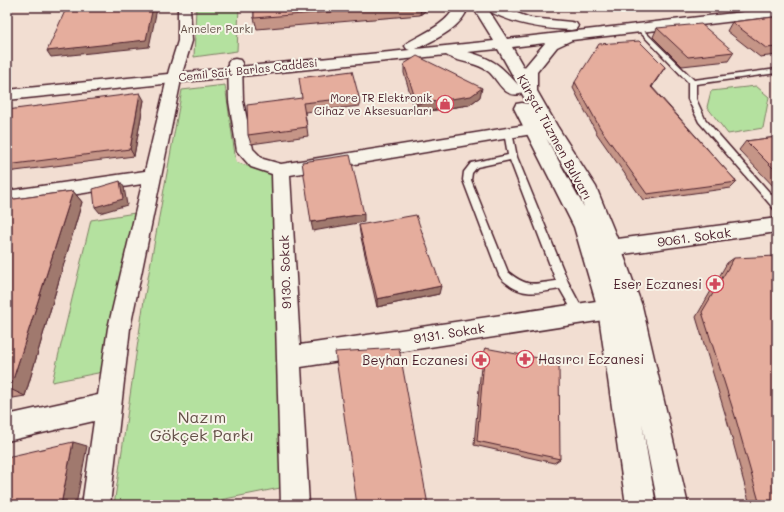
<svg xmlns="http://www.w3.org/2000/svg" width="784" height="512" font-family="Mali,sans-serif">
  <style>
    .green { fill: #b4e19f; stroke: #7f8065 }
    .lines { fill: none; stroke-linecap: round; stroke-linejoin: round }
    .service-casing { stroke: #4a1f2b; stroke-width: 3 }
    .minor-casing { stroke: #4a1f2b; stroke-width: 3 }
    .tertiary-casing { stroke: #4a1f2b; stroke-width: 3 }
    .service { fill: #f7f3e8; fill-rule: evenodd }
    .minor { fill: #f7f3e8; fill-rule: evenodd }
    .tertiary { fill: #f7f3e8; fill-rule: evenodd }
    .wall { fill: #c59587; stroke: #4a1f2b }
    .shaded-wall { fill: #a0796e; stroke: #4a1f2b }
    .building { fill: #e5ad9d; stroke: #4a1f2b }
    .labels { text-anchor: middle; stroke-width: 4; stroke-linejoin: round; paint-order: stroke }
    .far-park-label { font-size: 11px; fill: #645048; stroke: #f7f3e8 }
    .far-street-label { font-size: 11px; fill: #4a1f2b; stroke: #f7f3e8 }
    .far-poi-label { font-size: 11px; fill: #4a1f2b; stroke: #f7f3e8; text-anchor: end }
    .street-label { font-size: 13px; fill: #4a1f2b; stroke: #f7f3e8 }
    .poi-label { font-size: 13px; fill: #4a1f2b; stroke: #f7f3e8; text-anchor: end }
    .near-park-label { font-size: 16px; fill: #645048; stroke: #f7f3e8 }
  </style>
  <rect width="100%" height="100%" fill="#f2ded2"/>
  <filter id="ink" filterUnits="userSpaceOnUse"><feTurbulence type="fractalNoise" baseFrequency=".025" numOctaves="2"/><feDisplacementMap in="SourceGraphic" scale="8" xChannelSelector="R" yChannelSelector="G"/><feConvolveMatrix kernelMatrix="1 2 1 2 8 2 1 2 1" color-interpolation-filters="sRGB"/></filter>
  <g filter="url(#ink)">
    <g class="green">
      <polygon points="196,7 239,7 237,51 194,57"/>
      <polygon points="225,85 236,162 273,175 280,488 195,505 114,505 144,300 182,90"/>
      <polygon points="756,86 769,97 763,128 728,134 707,107 711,91"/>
      <polygon points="135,213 108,371 52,382 91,220"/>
    </g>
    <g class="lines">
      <defs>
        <g id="service">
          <polygon points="639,26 694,80 777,69 777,73 696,84 696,99 705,119 777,201 777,210 774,209 699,122 688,99 688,82 637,29 636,28"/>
          <path d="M508 129 512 132 517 157 568 282 585 314 584 317 580 319 576 317 560 289C541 292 524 297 508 284 504 281 501 279 499 275L463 180 464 172 471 163 508 155 504 132ZM510 160 556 281C533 284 528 288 508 272L471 180 472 173 477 167Z"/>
        </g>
        <g id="minor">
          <polygon points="178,7 190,7 192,41 183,70 130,328 110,505 82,505 94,421 7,441 7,415 98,395 108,328 142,184 7,205 7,191 145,171 169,70 178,41"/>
          <path d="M736 7H748L749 8 747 11C742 12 739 11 736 7Z"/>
          <polygon points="235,59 240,60 242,63 243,101 253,149 263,159 281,164 532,124 538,125 540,129 538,133 532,134 290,175 300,345 610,299 618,302 621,309 618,316 610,319 301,367 309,505 281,505 272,174 251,167 237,151 229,101 228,63 230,60"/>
          <polygon points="777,218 777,232 610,256 603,254 600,248 603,242 610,240"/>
        </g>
        <path id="tertiary" d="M454 7H468C462 28 434 40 416 49L494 41 473 7H501L530 18 571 22 576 23 578 26 576 29 571 30C543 29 515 25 489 11L507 39 777 8V16L572 40 557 47 537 72V91L557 126 596 187 621 248 642 306 688 505H658L642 423 656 505H626L598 309 574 227 514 108 516 104 522 103 528 104 521 92 520 94C504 98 499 81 489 72 478 62 459 63 446 55L7 100V90L410 50 407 49 405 46 407 43C421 35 449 23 454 7ZM545 43 524 68 512 47ZM498 49 518 85C501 66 494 59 468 52ZM546 138 577 188 584 207Z"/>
      </defs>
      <use href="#service" class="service-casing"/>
      <use href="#minor" class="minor-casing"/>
      <use href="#tertiary" class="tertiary-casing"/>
      <use href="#service" class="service"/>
      <use href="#minor" class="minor"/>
      <use href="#tertiary" class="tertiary"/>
    </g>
    <g class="wall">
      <polygon points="254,7 430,7 420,15 257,29 254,18"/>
      <polygon points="777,19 777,55 760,57 727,31 732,22"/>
      <polygon points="657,28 734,52 728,61 682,66 653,37"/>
      <polygon points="404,64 480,97 469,105 416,113 404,73"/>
      <polygon points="665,67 652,87 737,182 731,188 643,200 597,134 573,88 575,82"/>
      <polygon points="359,97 360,106 305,112 308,136 251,144 248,135 302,98"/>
      <polygon points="144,100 134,156 7,172 7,110"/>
      <polygon points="777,137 777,190 739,150 746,141"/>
      <polygon points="73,191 82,202 25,396 7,399 7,200"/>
      <polygon points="359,225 439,294 377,307 360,233"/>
      <polygon points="734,258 777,505 750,505 727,420 696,317 727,263"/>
      <polygon points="485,348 560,459 554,463 474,445 482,355"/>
    </g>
    <g class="shaded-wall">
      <polygon points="153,7 156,7 157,9 149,47 51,57 47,51"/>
      <polygon points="421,7 430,7 420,15"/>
      <polygon points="665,67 661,73 648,93 651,87"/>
      <polygon points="482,88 480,97 469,105 416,113 417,104"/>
      <polygon points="140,93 144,100 134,156 130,149"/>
      <polygon points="120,181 124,187 127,205 100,213 95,207"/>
      <polygon points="73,191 82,202 25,396 10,389"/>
      <polygon points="364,214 364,222 313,231 311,222"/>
      <polygon points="441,286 439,294 377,307 377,299"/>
      <polygon points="73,442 87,446 76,505 61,505"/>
    </g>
    <g class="building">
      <polygon points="112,7 153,7 146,40 47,51 65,11"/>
      <polygon points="254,7 389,7 254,18"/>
      <polygon points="774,17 777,19 777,47 766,48 732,22"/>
      <polygon points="701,24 734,52 688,57 657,28"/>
      <polygon points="639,41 665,67 651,87 737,182 647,194 600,128 575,82 599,44"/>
      <polygon points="417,56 482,88 471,96 417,104 404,64"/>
      <polygon points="352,71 359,97 303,103 307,127 248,135 247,105 302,98 299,78"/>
      <polygon points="140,93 130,149 7,165 7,110"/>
      <polygon points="777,137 777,172 746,141"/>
      <polygon points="350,155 364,214 311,222 302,162"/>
      <polygon points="120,181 123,199 95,207 93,189"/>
      <polygon points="73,191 10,389 7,390 7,200"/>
      <polygon points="416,215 441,286 377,299 359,225"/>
      <polygon points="777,256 777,505 760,505 735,416 702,312 734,258"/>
      <polygon points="399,348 428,505 357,505 335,352"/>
      <polygon points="485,348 559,362 560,459 477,441"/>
      <polygon points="73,442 61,505 7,505 7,457"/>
    </g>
  </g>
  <defs>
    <symbol id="shop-ring" viewBox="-11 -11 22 22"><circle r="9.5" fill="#f7f3e8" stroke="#d1495b" stroke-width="1.5"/><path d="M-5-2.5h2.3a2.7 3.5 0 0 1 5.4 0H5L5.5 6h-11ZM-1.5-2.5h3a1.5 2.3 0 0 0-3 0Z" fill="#d1495b"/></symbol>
    <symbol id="pharmacy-ring" viewBox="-11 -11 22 22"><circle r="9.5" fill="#f7f3e8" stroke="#d1495b" stroke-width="1.5"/><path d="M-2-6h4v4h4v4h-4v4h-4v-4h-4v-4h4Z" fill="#d1495b"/></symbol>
  </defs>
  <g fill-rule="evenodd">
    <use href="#shop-ring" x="435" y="94" width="20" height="20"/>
    <use href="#pharmacy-ring" x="705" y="274" width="20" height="20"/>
    <use href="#pharmacy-ring" x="515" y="349" width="20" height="20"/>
    <use href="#pharmacy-ring" x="471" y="350" width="20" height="20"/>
  </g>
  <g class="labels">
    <g class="far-park-label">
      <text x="217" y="33">Anneler Parkı</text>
    </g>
    <g class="far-street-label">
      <text transform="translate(248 70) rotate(-6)" y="4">Cemil Sait Barlas Caddesi</text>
    </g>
    <g class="far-poi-label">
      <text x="432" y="102">More TR Elektronik<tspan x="432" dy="13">Cihaz ve Aksesuarları</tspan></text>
    </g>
    <g class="street-label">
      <text transform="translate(555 137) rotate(61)" y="5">Kürşat Tüzmen Bulvarı</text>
      <text transform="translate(694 237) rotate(-8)" y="5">9061. Sokak</text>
      <text transform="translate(285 272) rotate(-92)" y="5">9130. Sokak</text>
      <text transform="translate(449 333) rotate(-9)" y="5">9131. Sokak</text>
    </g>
    <g class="poi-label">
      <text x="702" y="289">Eser Eczanesi</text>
      <text x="538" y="364" text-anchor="start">Hasırcı Eczanesi</text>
      <text x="468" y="365">Beyhan Eczanesi</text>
    </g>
    <g class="near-park-label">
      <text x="202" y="423">Nazım<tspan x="202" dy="18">Gökçek Parkı</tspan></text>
    </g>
  </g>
  <rect width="784" height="512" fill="none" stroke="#f7f3e8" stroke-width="24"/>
  <rect x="12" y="12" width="760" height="488" fill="none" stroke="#4a1f2b" stroke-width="1.5" filter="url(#ink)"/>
</svg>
